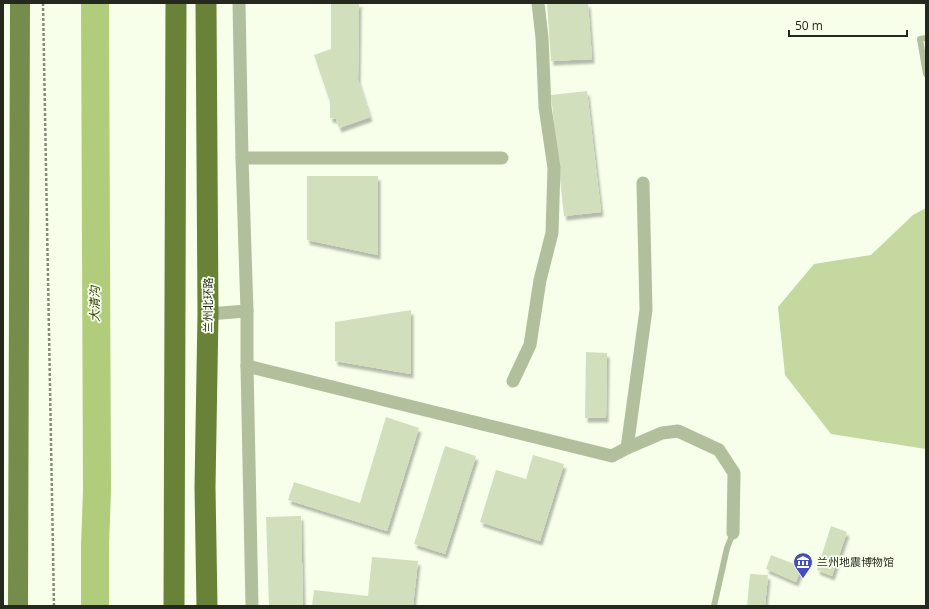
<svg xmlns="http://www.w3.org/2000/svg" width="929" height="609" font-family="'Open Sans','Noto Sans SC',sans-serif">
  <style>
    .green { fill: #c4d8a0 }
    .lines { fill: none; stroke-linecap: round; stroke-linejoin: round }
    .river { stroke: #b1cd7b; stroke-width: 28 }
    .building { fill: #d2dfbd; filter: url(#shadow) }
    .path { stroke: #868c7c; stroke-width: 2.5; stroke-dasharray: 3 2; stroke-linecap: butt }
    .service { stroke: #b2bf9c; stroke-width: 6 }
    .minor { stroke: #b2bf9c; stroke-width: 13 }
    .primary { stroke: #758c4a; stroke-width: 20 }
    .trunk { stroke: #6a8238; stroke-width: 21 }
    .labels { text-anchor: middle; stroke-width: 3.5; stroke-linejoin: round; paint-order: stroke }
    .street-label { font-size: 11px; fill: #25291d; stroke: #f7ffea }
    .poi-label { font-size: 11px; fill: #25291d; stroke: #f7ffea; text-anchor: start }
    .water-label { font-size: 12px; font-style: italic; fill: #304102; stroke: #f7ffea }
  </style>
  <defs>
    <filter id="shadow"><feDropShadow dx="2.5" dy="4.5" stdDeviation="1" flood-color="#0004"/></filter>
  </defs>
  <rect width="100%" height="100%" fill="#f7ffea"/>
  <polygon class="green" points="926,208 926,449 831,434 785,375 778,307 814,264 871,255 913,215"/>
  <g class="lines">
    <polyline class="river" points="95,3 97,491 95,546 95,606"/>
  </g>
  <g class="building">
    <polygon points="331,3 362,3 359,4 358,80 370,117 339,128 336,119 330,118 330,102 314,55 331,49"/>
    <polygon points="547,3 588,3 592,59 551,61"/>
    <polygon points="587,91 601,212 564,216 551,95"/>
    <polygon points="307,176 378,176 378,255 307,240"/>
    <polygon points="411,310 411,374 335,361 335,322"/>
    <polygon points="586,352 607,353 606,418 585,418"/>
    <polygon points="386,417 419,428 387,531 288,500 294,482 360,503"/>
    <polygon points="445,446 476,456 445,554 414,544"/>
    <polygon points="533,455 564,464 540,541 480,522 496,470 526,479"/>
    <polygon points="301,516 303,606 269,606 266,517"/>
    <polygon points="831,526 847,532 832,576 817,570"/>
    <polygon points="771,555 802,567 796,582 766,569"/>
    <polygon points="372,557 418,561 413,606 312,606 314,590 368,596"/>
    <polygon points="750,574 768,575 765,606 747,606"/>
  </g>
  <g class="lines">
    <polyline class="path" points="43,3 54,606"/>
    <g class="service">
      <polyline points="926,38 920,39 926,74"/>
      <polyline points="714,606 727,548 733,533"/>
    </g>
    <g class="minor">
      <polyline points="239,3 242,158 247,311 247,366 252,606"/>
      <polyline points="242,158 502,158"/>
      <polyline points="208,314 247,311"/>
      <polyline points="247,366 612,456 627,448 662,433 678,431 719,450 734,473 733,533"/>
      <polyline points="513,381 530,345 540,280 552,233 554,168 545,107 542,38 538,3"/>
      <polyline points="627,448 646,310 643,183"/>
    </g>
    <polyline class="primary" points="18,606 20,3"/>
    <g class="trunk">
      <polyline points="206,3 208,314 205,487 207,606"/>
      <polyline points="174,606 176,3"/>
    </g>
  </g>
  <defs>
    <symbol id="museum-pin" viewBox="-11 -11 22 30"><path d="M0 17L-7.5 6A9.5 9.5 0 1 1 7.5 6Z" fill="#454cc1" stroke="#f7ffea"/><path d="M0-6L6-3V-2H-6V-3ZM-5-1h2V3h-2ZM-1-1h2V3h-2ZM3-1h2V3H3ZM-6 4H6V6H-6Z" fill="#fff"/></symbol>
  </defs>
  <g fill-rule="evenodd">
    <use href="#museum-pin" x="792" y="551" width="22" height="30"/>
  </g>
  <g class="labels">
    <g class="street-label">
      <text transform="translate(208 305) rotate(-90)" y="4">兰州北环路</text>
    </g>
    <g class="poi-label">
      <text x="817" y="566">兰州地震博物馆</text>
    </g>
    <g class="water-label">
      <text transform="translate(95 304) rotate(-90)" y="4">大清沟</text>
    </g>
  </g>
  <rect width="929" height="609" fill="none" stroke="#25291d" stroke-width="8"/>
  <path d="M789 30v6h118v-6" fill="none" stroke="#25291d" stroke-width="2"/>
  <text x="795" y="30" font-size="12" fill="#25291d" stroke="#f7ffea" stroke-width="3" paint-order="stroke">50 m</text>
</svg>
